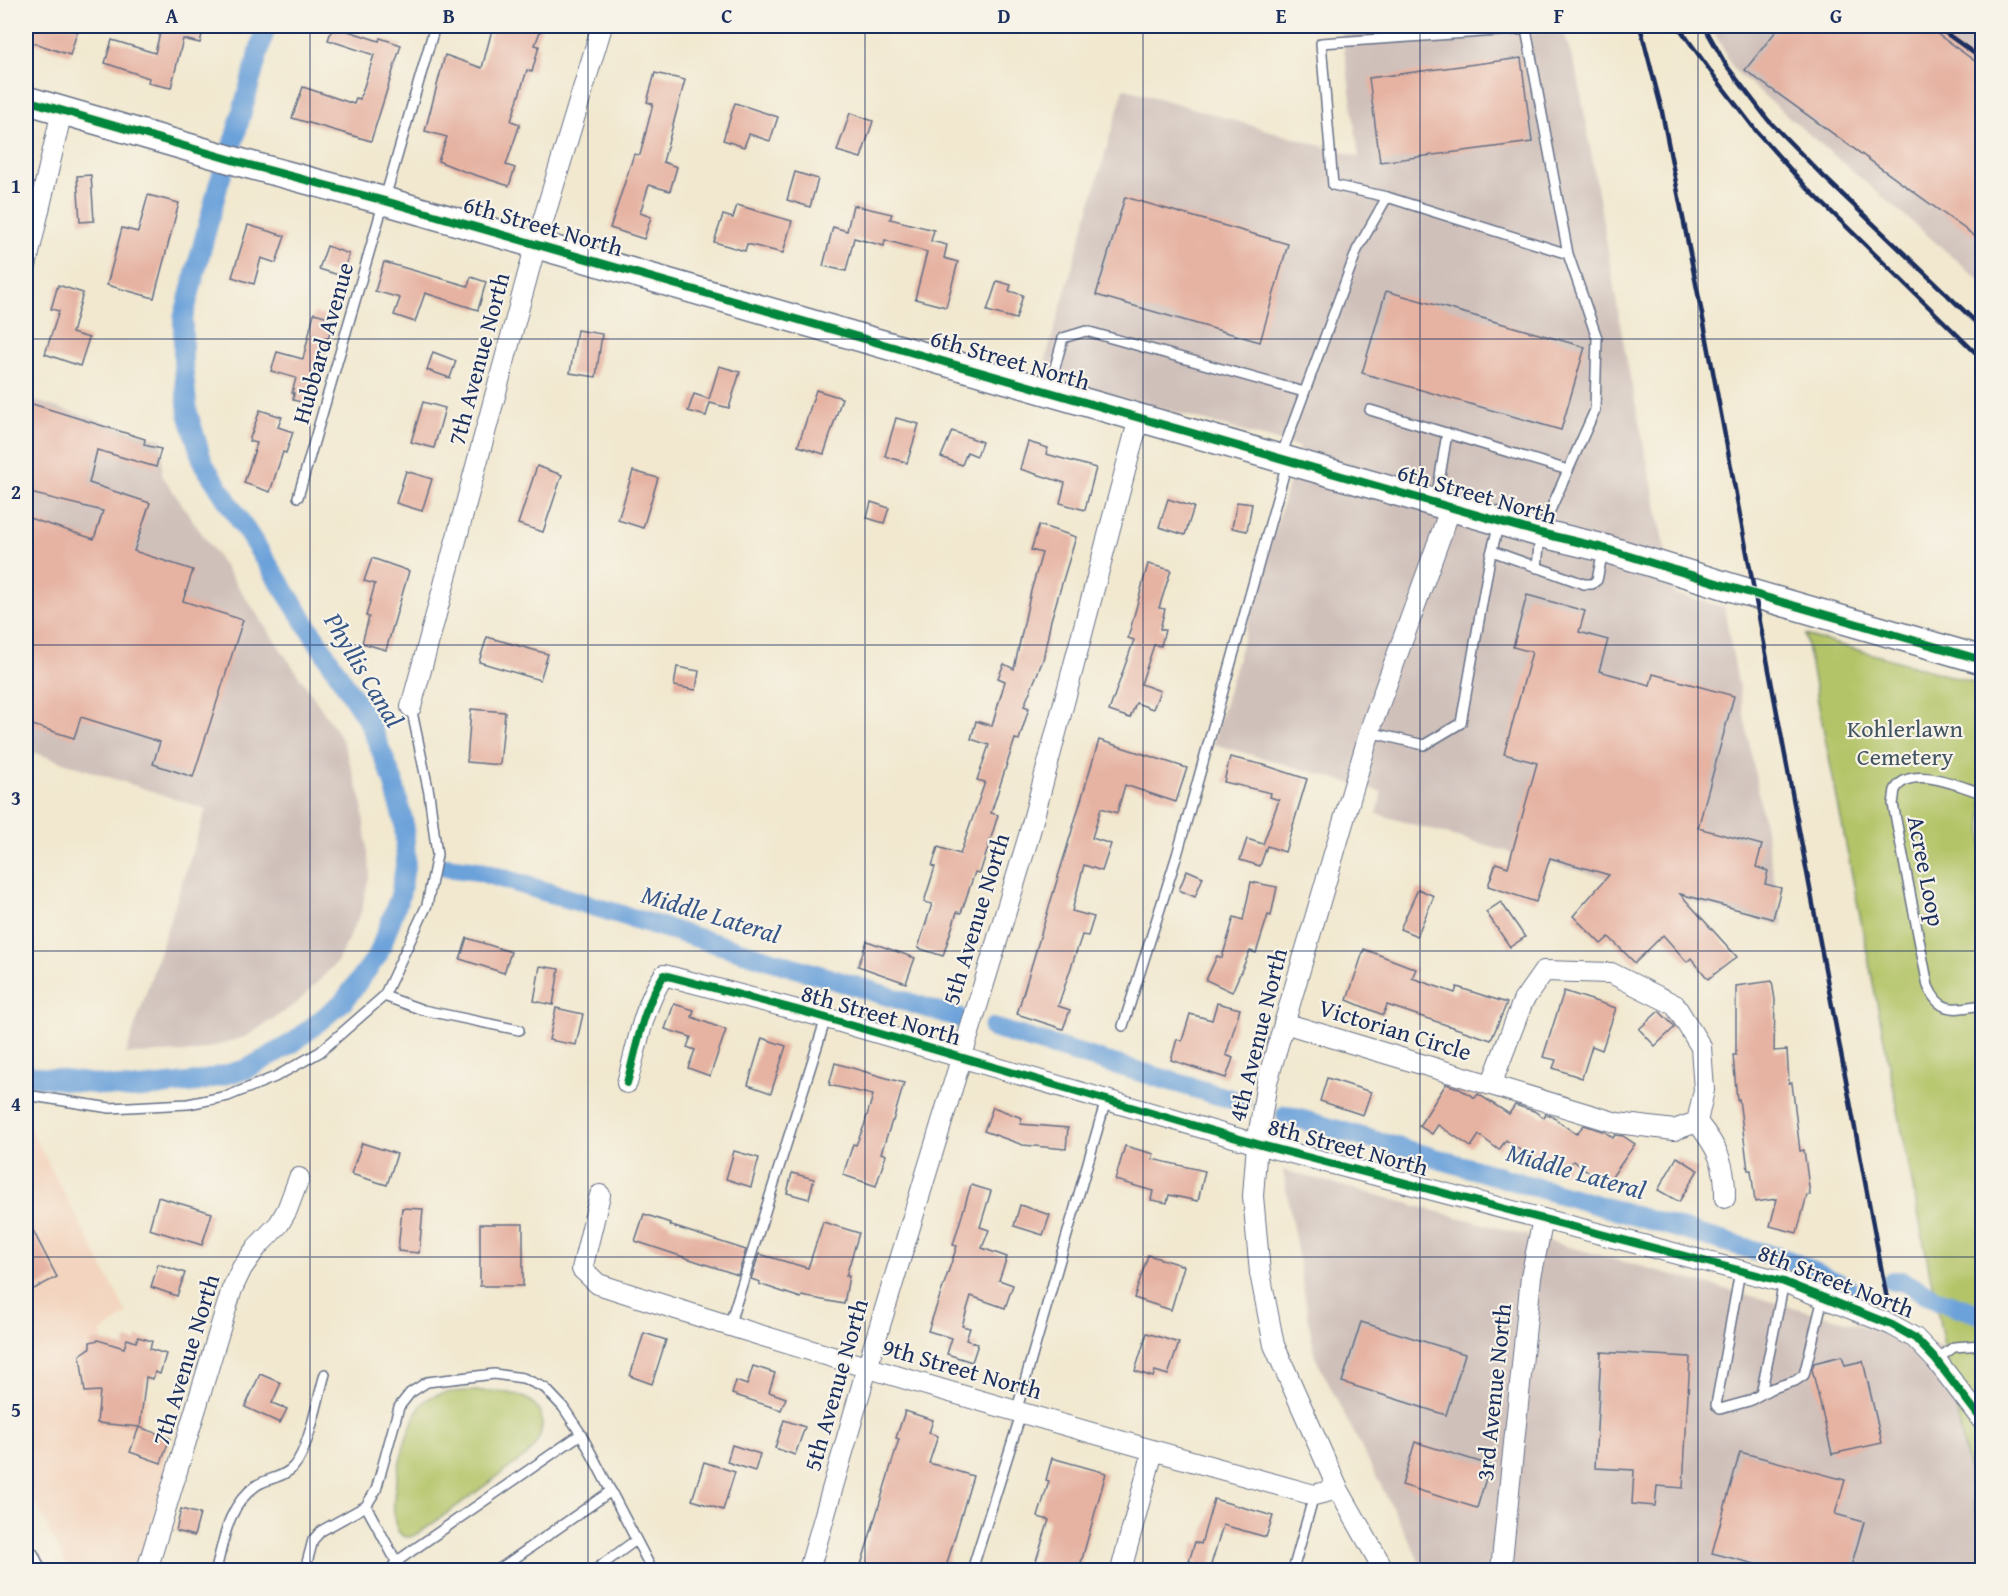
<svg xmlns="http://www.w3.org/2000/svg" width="2008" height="1596" font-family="'Gentium Book Plus',serif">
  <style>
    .built { fill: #f3d4be }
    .industrial { fill: #cfc0ba }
    .green { fill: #b3c467; stroke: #677a62; stroke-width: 1.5 }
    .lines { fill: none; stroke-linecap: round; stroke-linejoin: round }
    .canal { stroke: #6ca2da; stroke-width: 20 }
    .building { fill: #e6b3a3 }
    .lane-casing { stroke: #667086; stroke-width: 12 }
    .street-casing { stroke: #667086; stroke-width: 22 }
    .secondary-casing { stroke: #667086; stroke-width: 30 }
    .lane { stroke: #fff; stroke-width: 9 }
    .street { stroke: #fff; stroke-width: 20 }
    .secondary { stroke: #fff; stroke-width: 27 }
    .rail { stroke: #1b2f5e; stroke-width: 4.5 }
    .cycleway-casing { stroke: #f7f3e8; stroke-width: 11 }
    .cycleway { stroke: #00873e; stroke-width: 8 }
    .grid { fill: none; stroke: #1b2f5e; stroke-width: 1.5; stroke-opacity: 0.55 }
    .labels { text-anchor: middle; stroke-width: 4.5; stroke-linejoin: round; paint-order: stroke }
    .street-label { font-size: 24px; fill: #1b2f5e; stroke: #f7f3e8 }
    .park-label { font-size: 24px; fill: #415460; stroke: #f7f3e8 }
    .water-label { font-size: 26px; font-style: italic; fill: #375789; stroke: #f7f3e8 }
    .neatline { fill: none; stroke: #1b2f5e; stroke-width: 2 }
    .grid-label { font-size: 20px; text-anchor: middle; font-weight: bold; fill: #1b2f5e }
  </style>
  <rect width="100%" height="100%" fill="#f7f3e8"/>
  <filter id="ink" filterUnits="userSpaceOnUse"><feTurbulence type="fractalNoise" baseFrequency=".0167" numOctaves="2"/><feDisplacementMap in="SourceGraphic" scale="12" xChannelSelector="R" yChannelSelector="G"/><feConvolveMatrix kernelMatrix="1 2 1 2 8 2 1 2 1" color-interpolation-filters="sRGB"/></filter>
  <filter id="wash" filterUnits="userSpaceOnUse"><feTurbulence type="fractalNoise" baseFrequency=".008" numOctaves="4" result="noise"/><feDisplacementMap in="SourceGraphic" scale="24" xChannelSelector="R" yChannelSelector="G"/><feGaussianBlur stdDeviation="1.35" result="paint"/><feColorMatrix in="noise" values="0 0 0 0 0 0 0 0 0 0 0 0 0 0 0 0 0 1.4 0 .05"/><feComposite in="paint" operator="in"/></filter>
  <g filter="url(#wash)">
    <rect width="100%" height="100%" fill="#f1e8cf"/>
    <polygon class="built" points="26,1120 127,1314 101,1332 106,1386 149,1397 129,1452 168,1465 138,1570 69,1570 26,1485"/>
    <g class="industrial">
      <polygon points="1341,26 1562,26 1578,76 1626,357 1674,594 1724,607 1783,926 1491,847 1377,814 1382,792 1213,744 1299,447 1041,375 1124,88 1359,157"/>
      <polygon points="1711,26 1982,26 1982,282 1734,70"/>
      <polygon points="26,398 162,440 162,475 342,739 361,798 370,872 361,912 337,962 297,1003 247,1036 194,1052 126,1054 206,809 26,750"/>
      <polygon points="1283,1170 1945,1348 1982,1540 1982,1570 1424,1570 1315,1357"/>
    </g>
    <g class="green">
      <polygon points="1805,635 1982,685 1982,1540"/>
      <path d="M489 1391C502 1392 516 1393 527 1399 550 1413 544 1438 527 1455L425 1529C420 1532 414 1537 408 1537 375 1537 407 1413 426 1400 443 1389 470 1391 489 1391Z"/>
    </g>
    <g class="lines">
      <g class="canal">
        <polyline points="446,867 478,871 960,1018"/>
        <polyline points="993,1028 1241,1102"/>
        <polyline points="26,1075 132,1089 197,1082 247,1069 294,1042 344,1001 378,955 400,896 406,861 404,824 393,780 369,722 203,463 188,413 183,364 183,319 219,183 235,137 266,26"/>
        <polyline points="1286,1115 1788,1260 1847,1287"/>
        <polyline points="1892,1281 1902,1281 1938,1300 1982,1315"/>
      </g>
    </g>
    <g id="blocks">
      <g class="building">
        <polygon points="33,26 79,26 70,55 28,41"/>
        <polygon points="153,26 204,26 200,43 183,39 171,88 148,83 149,78 105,63 112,40 155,53 160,33 152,31"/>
        <polygon points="333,26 379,41 380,38 401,45 371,141 292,118 303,87 354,104 356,98 360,99 374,55 328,40"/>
        <polygon points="493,26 542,26 535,45 539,46 532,72 527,70 511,121 520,124 506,165 515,168 509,186 463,171 438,161 447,137 425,131 445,55 482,68"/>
        <polygon points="1780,26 1926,26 1983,67 1983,242 1745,70"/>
        <polygon points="1521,58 1532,142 1380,162 1369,78"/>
        <polygon points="655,73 685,80 663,162 677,167 670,191 649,185 640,213 651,217 644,239 610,228 634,154 640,155 653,104 647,102"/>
        <polygon points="735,103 778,117 770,141 749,134 744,147 723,140"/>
        <polygon points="850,113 873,121 861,158 837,151"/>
        <polygon points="795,172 818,179 810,207 787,200"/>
        <polygon points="91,175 94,221 80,222 77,176"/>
        <polygon points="148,195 179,203 154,298 107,285 122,228 138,232"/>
        <polygon points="1125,197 1288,244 1260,342 1096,295"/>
        <polygon points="737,205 792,221 783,253 747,244 745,251 714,242 723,215 733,218"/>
        <polygon points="853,205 892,214 890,219 934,230 931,241 947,245 944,258 958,262 946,307 915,299 927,252 885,240 884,246 854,238 846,271 823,266 833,227 847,231"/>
        <polygon points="248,225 285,236 276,263 261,258 254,284 232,277"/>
        <polygon points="327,246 349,254 342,276 319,269"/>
        <polygon points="384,262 468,286 471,277 486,282 478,310 425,293 415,322 394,315 400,298 375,291"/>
        <polygon points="997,281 1011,285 1009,291 1023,295 1016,319 987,311"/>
        <polygon points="58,285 83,293 72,333 89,338 80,366 45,354 59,311 51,309"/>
        <polygon points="1386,291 1585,347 1561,430 1362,373"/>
        <polygon points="314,313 333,318 325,353 320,352 305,403 293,400 294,393 292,393 296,378 271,371 277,352 303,359"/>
        <polygon points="577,330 602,334 596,377 570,373"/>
        <polygon points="433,352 456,361 450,378 427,370"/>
        <polygon points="719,366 740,372 729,408 710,403 706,416 688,411 694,394 709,399"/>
        <polygon points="816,390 842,398 824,454 798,446"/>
        <polygon points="26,402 145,439 144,445 161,449 156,467 97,450 89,483 150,503 134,551 193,570 183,601 243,620 193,777 153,764 160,742 81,717 74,738 26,723 26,517 94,539 103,511 26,492"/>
        <polygon points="423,402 445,408 434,448 411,442"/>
        <polygon points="260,410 282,417 278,427 293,432 286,453 283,452 270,492 244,483 257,443 249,441"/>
        <polygon points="896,418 919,424 907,463 885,456"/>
        <polygon points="952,431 982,442 977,456 967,452 962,465 941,457"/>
        <polygon points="1028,442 1048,448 1046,454 1096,468 1085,510 1060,503 1065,483 1020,469"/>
        <polygon points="537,466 562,475 543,532 518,524"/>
        <polygon points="406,471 432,479 422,511 396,503"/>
        <polygon points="633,471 658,478 643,528 618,520"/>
        <polygon points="1168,499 1194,507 1185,535 1159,527"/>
        <polygon points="871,502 889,508 884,523 867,518"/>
        <polygon points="1237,502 1252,504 1247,531 1232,528"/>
        <polygon points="1039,525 1076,537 1051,620 1043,660 1024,706 1029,708 1019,740 1015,739 991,813 998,815 988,848 980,873 975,872 961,913 957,912 943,956 918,948 932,904 924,902 935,867 932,866 938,847 960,854 985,782 977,780 989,745 971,739 976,721 992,726 1005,681 998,678 1004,664 1014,669 1031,591 1042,553 1031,550"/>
        <polygon points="372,558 409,571 386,650 362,643 369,617 366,616 375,584 364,581"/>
        <polygon points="1148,564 1171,570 1159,608 1165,609 1160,629 1165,630 1161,646 1154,645 1141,684 1160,691 1153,709 1136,703 1130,718 1109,711 1134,640 1128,638"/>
        <polygon points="1527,595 1585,611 1579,632 1608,640 1599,671 1650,685 1653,674 1734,696 1698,828 1762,845 1756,867 1768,871 1765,884 1781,888 1773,919 1680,894 1737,957 1708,979 1691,958 1687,962 1663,935 1635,963 1609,937 1601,944 1573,916 1609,875 1550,858 1536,902 1488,886 1496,863 1508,867 1537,763 1504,754 1532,652 1513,647"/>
        <polygon points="487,637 548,654 540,680 479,662"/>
        <polygon points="677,667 699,671 696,690 674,686"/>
        <polygon points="471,709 505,712 500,765 467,762"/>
        <polygon points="1099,740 1187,768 1176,802 1125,785 1117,813 1101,808 1092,838 1111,844 1102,871 1084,865 1072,911 1094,917 1088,936 1082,935 1058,1006 1070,1010 1063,1029 1017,1014"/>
        <polygon points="1230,757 1264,765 1307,779 1285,852 1267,846 1260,866 1240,860 1247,839 1263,844 1279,800 1270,797 1271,793 1224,782"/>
        <polygon points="1187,870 1203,877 1195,897 1179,890"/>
        <polygon points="1251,882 1277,887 1271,916 1268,915 1256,953 1250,951 1232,992 1206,980 1217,956 1222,958 1234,917 1243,920"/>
        <polygon points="1418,889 1434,896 1417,936 1400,929"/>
        <polygon points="1501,902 1525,937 1510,947 1486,912"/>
        <polygon points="467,938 511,952 504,973 460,959"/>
        <polygon points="867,941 915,958 906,983 858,966"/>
        <polygon points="1364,949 1416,969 1412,978 1455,993 1457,987 1507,1003 1491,1040 1387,1005 1383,1015 1347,1000"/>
        <polygon points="540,966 559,969 553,1005 534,1001"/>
        <polygon points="1772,981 1775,1000 1774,1051 1787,1050 1789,1083 1792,1083 1800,1151 1804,1150 1810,1195 1807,1195 1797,1233 1770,1226 1777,1199 1755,1202 1751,1170 1748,1170 1739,1099 1737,1100 1733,1055 1736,1055 1736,986"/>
        <polygon points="1564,991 1616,1008 1602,1050 1592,1046 1582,1078 1553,1068 1556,1060 1543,1057"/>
        <polygon points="1217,1003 1240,1009 1226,1055 1233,1058 1226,1078 1171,1060 1177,1039 1182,1041 1190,1014 1212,1020"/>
        <polygon points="674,1004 694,1010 692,1017 726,1030 710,1076 688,1068 695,1050 687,1047 691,1037 665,1029"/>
        <polygon points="556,1008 583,1014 576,1045 549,1040"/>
        <polygon points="1659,1011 1675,1027 1655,1046 1639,1029"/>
        <polygon points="762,1038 786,1046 771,1093 748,1085"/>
        <polygon points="835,1063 904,1083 893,1121 892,1121 881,1153 886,1155 876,1186 843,1175 853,1144 856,1145 864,1126 873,1095 829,1085"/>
        <polygon points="1327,1078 1371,1092 1363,1115 1320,1101"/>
        <polygon points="1446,1084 1458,1088 1475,1098 1478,1094 1509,1114 1515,1105 1534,1111 1544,1118 1546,1114 1551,1116 1576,1134 1584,1125 1605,1132 1613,1138 1615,1135 1623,1136 1635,1144 1607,1184 1573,1161 1563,1173 1542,1157 1538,1163 1506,1140 1499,1150 1479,1135 1471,1147 1438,1125 1432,1134 1419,1126"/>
        <polygon points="993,1107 1022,1118 1020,1124 1068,1128 1066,1149 1023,1145 984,1131"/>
        <polygon points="362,1143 397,1154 387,1185 351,1174"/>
        <polygon points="1125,1146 1154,1154 1152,1159 1205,1171 1198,1201 1169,1195 1167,1203 1151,1200 1153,1191 1115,1180"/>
        <polygon points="734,1151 759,1158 751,1187 726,1179"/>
        <polygon points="1677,1157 1698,1170 1679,1202 1658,1190"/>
        <polygon points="792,1173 814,1179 809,1199 787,1193"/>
        <polygon points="971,1185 991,1191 980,1227 989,1230 982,1248 1007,1257 999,1280 1013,1285 1005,1308 971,1296 962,1326 970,1328 966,1340 978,1344 972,1362 947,1354 952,1338 928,1331 957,1246 953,1245"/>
        <polygon points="158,1197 212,1213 202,1245 149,1229"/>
        <polygon points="1020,1205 1050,1215 1043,1235 1014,1226"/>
        <polygon points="402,1208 423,1209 419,1253 398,1251"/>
        <polygon points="644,1214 670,1223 669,1225 746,1250 738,1275 635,1241"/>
        <polygon points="26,1217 57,1277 32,1290 26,1278"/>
        <polygon points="823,1222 859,1233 846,1276 849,1276 844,1304 802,1296 801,1298 759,1284 760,1282 751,1279 759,1254 808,1268"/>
        <rect x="480" y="1224" width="43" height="62"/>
        <polygon points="1148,1255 1184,1266 1171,1310 1134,1298"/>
        <polygon points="158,1264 185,1273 177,1296 151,1287"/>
        <polygon points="1361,1322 1465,1354 1446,1415 1342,1382"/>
        <polygon points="644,1333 666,1340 652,1384 630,1376"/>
        <polygon points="1147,1333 1179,1343 1168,1375 1155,1371 1153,1377 1135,1371"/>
        <polygon points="138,1337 152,1341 150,1349 166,1354 160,1374 155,1372 153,1379 146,1377 140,1427 97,1423 100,1391 85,1392 80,1355 90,1348 90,1342 98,1340 124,1348 127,1339 136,1342"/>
        <polygon points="1601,1352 1690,1357 1683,1488 1657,1486 1655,1506 1632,1504 1634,1470 1595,1468"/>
        <polygon points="1842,1356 1845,1365 1863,1361 1882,1443 1832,1454 1812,1369 1814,1363"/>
        <polygon points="753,1366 775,1373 769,1392 786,1398 781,1410 732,1394 736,1381 747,1385"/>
        <polygon points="260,1374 281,1383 272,1403 287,1409 280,1423 245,1407"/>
        <polygon points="905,1411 933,1420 929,1433 938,1436 929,1463 973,1476 945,1570 880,1570 861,1565 899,1439 896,1438"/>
        <polygon points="784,1420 805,1427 795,1455 775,1448"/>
        <polygon points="139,1427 170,1438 161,1463 130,1452"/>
        <polygon points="1415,1442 1490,1465 1477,1508 1402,1485"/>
        <polygon points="732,1445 760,1454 755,1471 727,1462"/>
        <polygon points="1740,1452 1845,1480 1835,1514 1864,1522 1850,1570 1778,1570 1712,1553"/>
        <polygon points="1052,1458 1106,1473 1079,1570 1033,1570 1049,1520 1038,1517 1049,1481 1046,1480"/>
        <polygon points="704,1462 735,1472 723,1510 692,1500"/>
        <polygon points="1214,1499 1273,1516 1266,1537 1223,1525 1210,1568 1189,1561 1195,1542 1201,1544"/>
        <polygon points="181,1509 200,1514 194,1536 176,1531"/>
      </g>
    </g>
  </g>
  <g filter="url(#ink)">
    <use href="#blocks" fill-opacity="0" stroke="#667086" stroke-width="1.5"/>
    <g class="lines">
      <defs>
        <g id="lane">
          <polyline points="1049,389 1063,338 1086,331 1304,392"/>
          <polyline points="1370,410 1568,470"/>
          <polyline points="1281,456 1357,250 1387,197"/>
          <polyline points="298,497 435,26"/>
          <polyline points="1436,501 1447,433"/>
          <polyline points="1492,551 1584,584 1592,584 1597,580 1603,551"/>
          <polyline points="1537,568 1540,533 1595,410 1597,338 1568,254 1526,29 1321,43 1333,185 1387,197 1568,254"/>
          <polyline points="1369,732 1424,745 1461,723 1490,558 1499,523"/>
          <path d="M1982 793C1961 787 1909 763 1895 790 1894 794 1894 800 1893 804L1928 986C1940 1015 1956 1009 1982 1005"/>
          <polyline points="384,996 423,1010 519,1030"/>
          <polyline points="1123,1026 1177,855 1287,463"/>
          <polyline points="26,1095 110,1108 188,1104 228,1096 275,1077 320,1052 384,996 427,905 437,855 429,793 411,707"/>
          <polyline points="1740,1271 1716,1405 1720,1409 1749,1401 1770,1389 1795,1381 1804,1375 1823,1298"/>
          <polyline points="729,1326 826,1018"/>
          <polyline points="1936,1360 1954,1347 1982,1345"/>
          <polyline points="1761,1394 1784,1282"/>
          <polyline points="1016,1412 1106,1100"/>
          <polyline points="366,1506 401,1570"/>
          <path d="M216 1570C224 1538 228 1505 257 1485 269 1478 285 1477 294 1466 309 1449 318 1397 325 1374"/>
          <polyline points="305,1570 313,1540 321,1531 366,1506 376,1490 399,1407 410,1393 427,1382 494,1374 523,1378 545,1388 563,1407 581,1434 652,1570"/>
          <polyline points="390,1570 396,1562 413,1550 581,1434"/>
          <polyline points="498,1570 611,1491"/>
          <polyline points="595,1570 636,1540"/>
          <polyline points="972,1570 1021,1414"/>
          <polyline points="1293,1570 1314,1495"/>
        </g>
        <g id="street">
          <polyline points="26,266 62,111"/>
          <polyline points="411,707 536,244 602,26"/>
          <polygon points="1544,971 1611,973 1675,1005 1701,1047 1704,1090 1697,1122 1674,1130 1617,1123 1491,1085 1523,1001"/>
          <polyline points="1284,1023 1491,1085"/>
          <path d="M627 1083C637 1047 643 1006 664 975L816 1015 1257 1144 1784 1282 1892 1325 1915 1338 1936 1360 1982 1420"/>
          <path d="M1697 1122C1718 1148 1726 1165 1725 1198"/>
          <path d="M600 1195 582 1269 598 1284C835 1361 1074 1429 1314 1495L1338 1489"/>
          <polyline points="147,1570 232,1289 242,1268 257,1247 279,1224 287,1210 299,1178"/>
          <polyline points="809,1570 867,1368 1028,839 1139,418"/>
          <polyline points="1121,1570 1153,1451"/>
          <polyline points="1384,1570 1338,1489 1274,1345 1260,1273 1253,1196 1257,1144 1267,1082 1372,724 1451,507"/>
          <polyline points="1501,1570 1531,1277 1543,1219"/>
        </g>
        <g id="secondary">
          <polyline points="26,100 246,164 385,201 1540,533 1603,548 1730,587 1982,660"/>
          <polyline points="26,1559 31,1570"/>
        </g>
      </defs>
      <use href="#lane" class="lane-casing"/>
      <use href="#street" class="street-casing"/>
      <use href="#secondary" class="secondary-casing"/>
      <use href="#lane" class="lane"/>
      <use href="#street" class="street"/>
      <use href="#secondary" class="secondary"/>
      <g class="rail">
        <polyline points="1640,26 1661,107 1705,329 1887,1299"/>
        <polyline points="1678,26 1714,76 1757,132 1806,187 1982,359"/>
        <polyline points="1704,26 1726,65 1768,120 1819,172 1982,328"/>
        <polyline points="1936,26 1982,59"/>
      </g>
      <defs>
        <g id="cycleway">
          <polyline points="26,100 246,164 385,201 1540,533 1603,548 1730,587 1982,660"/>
          <path d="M627 1083C637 1047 643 1006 664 975L816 1015 1257 1144 1784 1282 1892 1325 1915 1338 1936 1360 1982 1420"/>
        </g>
      </defs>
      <use href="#cycleway" class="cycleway-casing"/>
      <use href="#cycleway" class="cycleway"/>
    </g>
  </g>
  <path class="grid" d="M310 26V1570M588 26V1570M865 26V1570M1143 26V1570M1420 26V1570M1698 26V1570M26 339H1982M26 645H1982M26 951H1982M26 1257H1982"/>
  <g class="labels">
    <g class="street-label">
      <text transform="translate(543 226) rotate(16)" y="8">6th Street North</text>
      <text transform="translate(323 343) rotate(-74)" y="8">Hubbard Avenue</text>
      <text transform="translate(479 359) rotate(-75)" y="8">7th Avenue North</text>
      <text transform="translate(1010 360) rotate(16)" y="8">6th Street North</text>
      <text transform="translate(1477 494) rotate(16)" y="8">6th Street North</text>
      <text transform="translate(1926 871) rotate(79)" y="8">Acree Loop</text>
      <text transform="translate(976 919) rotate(-73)" y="8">5th Avenue North</text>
      <text transform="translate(881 1015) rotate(16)" y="8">8th Street North</text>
      <text transform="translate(1395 1030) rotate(17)" y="8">Victorian Circle</text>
      <text transform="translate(1258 1035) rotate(-76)" y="8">4th Avenue North</text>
      <text transform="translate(1348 1147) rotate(15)" y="8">8th Street North</text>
      <text transform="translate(1836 1281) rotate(21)" y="8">8th Street North</text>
      <text transform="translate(186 1360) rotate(-73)" y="8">7th Avenue North</text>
      <text transform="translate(962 1369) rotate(16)" y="8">9th Street North</text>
      <text transform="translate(836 1385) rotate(-74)" y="8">5th Avenue North</text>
      <text transform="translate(1494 1392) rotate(-84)" y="8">3rd Avenue North</text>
    </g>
    <g class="park-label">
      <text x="1905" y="737">Kohlerlawn<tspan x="1905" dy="28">Cemetery</tspan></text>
    </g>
    <g class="water-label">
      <text transform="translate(364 670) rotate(59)" y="9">Phyllis Canal</text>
      <text transform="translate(711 914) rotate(17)" y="9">Middle Lateral</text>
      <text transform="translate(1576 1171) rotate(16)" y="9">Middle Lateral</text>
    </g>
  </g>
  <rect width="2008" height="1596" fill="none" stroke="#f7f3e8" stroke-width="66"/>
  <rect x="33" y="33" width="1942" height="1530" class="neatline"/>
  <g class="grid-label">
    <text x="172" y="23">A</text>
    <text x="449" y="23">B</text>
    <text x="727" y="23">C</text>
    <text x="1004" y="23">D</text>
    <text x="1281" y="23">E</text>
    <text x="1559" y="23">F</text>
    <text x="1836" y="23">G</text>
    <text x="16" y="193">1</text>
    <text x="16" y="499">2</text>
    <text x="16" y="805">3</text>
    <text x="16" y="1111">4</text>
    <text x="16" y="1417">5</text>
  </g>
</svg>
